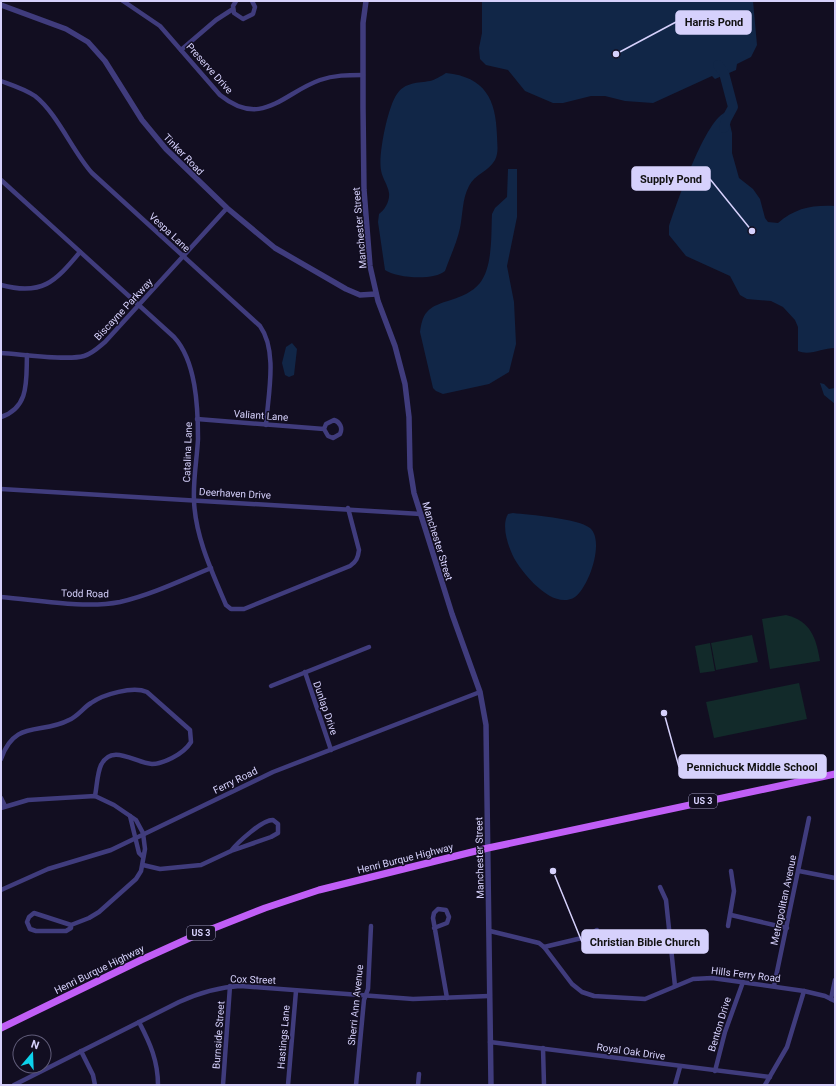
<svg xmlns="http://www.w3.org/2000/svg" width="836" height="1086" font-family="Roboto,sans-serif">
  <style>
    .green { fill: #122a2a }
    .water { fill: #112647 }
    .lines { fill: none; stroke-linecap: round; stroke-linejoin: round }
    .river { stroke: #112647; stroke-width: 10 }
    .minor { stroke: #403c7d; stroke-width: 4.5 }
    .tertiary { stroke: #403c7d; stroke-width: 5.5 }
    .primary { stroke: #c05ef6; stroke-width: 7 }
    .labels { text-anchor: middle; stroke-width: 3; stroke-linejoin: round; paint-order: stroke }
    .shield { fill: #120e21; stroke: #9b96ba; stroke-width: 1 }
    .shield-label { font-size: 9px; font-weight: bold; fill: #d6d1fc }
    .street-label { font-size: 10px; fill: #d6d1fc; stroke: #120e21 }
    .leader { fill: none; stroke: #d6d1fc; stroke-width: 1.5 }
    .callout-dot { fill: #d6d1fc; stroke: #120e21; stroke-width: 1.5 }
    .callout { fill: #d6d1fc; stroke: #d6d1fc; stroke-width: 1.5 }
    .callout-label { font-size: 11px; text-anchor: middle; font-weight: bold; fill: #111 }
  </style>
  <rect width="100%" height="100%" fill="#120e21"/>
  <g class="green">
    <path d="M786 615C811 621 816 638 820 661L770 669 762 619Z"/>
    <polygon points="752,635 758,662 716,670 711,643"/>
    <polygon points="710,643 715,671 700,673 695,646"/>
    <polygon points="799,683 807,719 714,738 706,702"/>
  </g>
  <g class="water">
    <polygon points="482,1 753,1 757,45 751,57 737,64 736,70 715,79 712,76 653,103 625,101 605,96 591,96 563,103 553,103 525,91 508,70 486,65 480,59 479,48 482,33"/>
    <path d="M446 73C485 77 496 99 497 136 497 144 499 152 495 160 489 171 474 175 469 186 462 199 463 214 460 228 457 242 450 257 445 271 434 281 396 278 385 270L378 222 379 214C385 210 390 201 389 193 388 185 382 178 381 170 378 155 388 106 397 94 405 82 418 83 430 81 435 80 441 76 446 73Z"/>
    <path d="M727 112 732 133V153L739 178 753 189 760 199 765 218 768 222 778 223C796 208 811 205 835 206V348C822 348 810 356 798 351V327L795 320 783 307 771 301 747 299 740 295 730 276 686 256 669 235V226C676 206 706 116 727 112Z"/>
    <path d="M508 169H517V217L507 266 514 302 516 344 509 372 489 384 443 394 436 391 433 388 420 332C421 326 422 317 427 312 438 299 464 302 480 283 493 266 491 234 492 214L495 208 507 197Z"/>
    <polygon points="292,343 297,349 294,375 289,377 285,375 282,363 286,347"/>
    <polygon points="820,383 824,384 829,389 835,388 835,404 824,395"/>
    <path d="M513 513C530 515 577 518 590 528 605 541 589 587 575 597 553 611 523 574 514 558 508 546 501 526 508 514Z"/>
  </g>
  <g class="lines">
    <polyline class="river" points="718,65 724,73 733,107 726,120 724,128"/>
    <g class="minor">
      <path d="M123 1 160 26 220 95C262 129 283 93 320 80 334 75 348 75 363 75"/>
      <polyline points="236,1 233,6 234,13 243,19 253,14 255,7 252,1"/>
      <polyline points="181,50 216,20 233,9"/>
      <path d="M1 81C12 85 25 89 35 96 57 113 73 152 92 173L260 326C278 351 268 395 266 425"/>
      <path d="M1 180 174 337C196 361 198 406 198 439 197 459 193 479 194 500 195 536 212 572 226 605L231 609H244L350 566C356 562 358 558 359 550L348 508"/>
      <path d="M1 285C42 296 55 282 80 252"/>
      <path d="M1 353C20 354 67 361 84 356 92 354 99 347 105 342L227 208"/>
      <path d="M1 417C30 407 26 380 27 355"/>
      <path d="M197 419 324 429 326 424 334 420C340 422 343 428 340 434L333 438 328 436 324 429"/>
      <polyline points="1,489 421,514"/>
      <path d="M1 597C38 600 84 609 120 602 151 595 182 580 211 568"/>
      <polyline points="305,672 331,750"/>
      <polyline points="271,686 369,647"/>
      <path d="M1 759C15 719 41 735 69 720 78 716 83 708 91 703 104 694 133 686 147 692L190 730 191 742C186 750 180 754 172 758 166 761 159 764 152 764 135 763 112 743 101 765 97 774 97 786 95 796"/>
      <polyline points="1,798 5,806"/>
      <polyline points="1,808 28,800 95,796 114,805 136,820 143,833 145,849 141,871 136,879 99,912 89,918 71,925 34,913 29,917 27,922 30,929 36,931 66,931 71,928 71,925"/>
      <polyline points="130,816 139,853 143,857"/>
      <path d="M143 865 160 869 201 865 231 851 271 837 278 833V824L273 820C263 819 237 843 231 851"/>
      <polyline points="799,871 835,878"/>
      <polyline points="660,887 666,900 675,986"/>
      <polyline points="1,890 48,869 111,850 273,772 480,692"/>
      <polyline points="731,915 787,928"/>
      <polyline points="728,926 734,891 731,871"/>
      <polyline points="434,928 447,923 449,917 446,910 438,909 434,913 433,918 447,998"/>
      <polyline points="490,931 539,943 544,947 572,984 582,992 594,996 645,999 693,979 712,978 804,991 825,996 835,1001"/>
      <polyline points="544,947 586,937 597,930"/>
      <polyline points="774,986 809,818"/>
      <polyline points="831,999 835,980"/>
      <path d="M139 1022C150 1043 158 1061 158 1085"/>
      <polyline points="490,1042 770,1077"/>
      <polyline points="543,1048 544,1085"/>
      <polyline points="81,1051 93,1075 95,1085"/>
      <polyline points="715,1071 725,1032 743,982"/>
      <path d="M14 1085 179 1002C199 993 218 987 240 986L413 999 489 996"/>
      <polyline points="223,1085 230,986"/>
      <polyline points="288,1085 296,991"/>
      <polyline points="356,1085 364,1000 368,989 371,926"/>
      <polyline points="418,1085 419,1074"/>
      <polyline points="675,1085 680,1067"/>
      <polyline points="765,1085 787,1047 804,991"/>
    </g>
    <g class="tertiary">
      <polyline points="366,1 363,23 363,108 364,190 370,266 378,301 395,346 405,384 409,417 410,468 414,493 452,614 480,692 486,725 491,1085"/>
      <polyline points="1,5 66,29 88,42 105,61 142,120 166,149 227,208 275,248 346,289 360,295 376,294"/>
    </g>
    <polyline class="primary" points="1,1028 141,960 194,936 265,908 319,890 488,848 835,774"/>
  </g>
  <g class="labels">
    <g class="shield">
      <rect x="689" y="794" width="28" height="14" rx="3"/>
      <rect x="187" y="926" width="28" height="14" rx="3"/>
    </g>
    <g class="shield-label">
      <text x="703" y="804">US 3</text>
      <text x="201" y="936">US 3</text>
    </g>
    <g class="street-label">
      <text transform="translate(210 68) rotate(48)" y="4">Preserve Drive</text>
      <text transform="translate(184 154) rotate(46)" y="4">Tinker Road</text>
      <text transform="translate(359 228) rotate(-95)" y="4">Manchester Street</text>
      <text transform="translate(170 232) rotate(43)" y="4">Vespa Lane</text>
      <text transform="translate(123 309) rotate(-47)" y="4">Biscayne Parkway</text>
      <text transform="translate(261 415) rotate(4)" y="4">Valiant Lane</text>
      <text transform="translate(187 452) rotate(-88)" y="4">Catalina Lane</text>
      <text transform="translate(235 493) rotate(3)" y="4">Deerhaven Drive</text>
      <text transform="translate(438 541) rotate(73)" y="4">Manchester Street</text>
      <text transform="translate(85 593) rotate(1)" y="4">Todd Road</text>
      <text transform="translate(326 708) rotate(71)" y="4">Dunlap Drive</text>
      <text transform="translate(235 780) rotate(-26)" y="4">Ferry Road</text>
      <text transform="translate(405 858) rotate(-14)" y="4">Henri Burque Highway</text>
      <text transform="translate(479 858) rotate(-91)" y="4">Manchester Street</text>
      <text transform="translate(783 900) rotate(-78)" y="4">Metropolitan Avenue</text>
      <text transform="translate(99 969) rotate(-26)" y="4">Henri Burque Highway</text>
      <text transform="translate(746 974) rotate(7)" y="4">Hills Ferry Road</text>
      <text transform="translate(253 979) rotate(2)" y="4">Cox Street</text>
      <text transform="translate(355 1005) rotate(-84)" y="4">Sherri Ann Avenue</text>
      <text transform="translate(719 1024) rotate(-73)" y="4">Benton Drive</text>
      <text transform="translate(218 1035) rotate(-86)" y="4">Burnside Street</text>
      <text transform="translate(283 1037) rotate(-85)" y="4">Hastings Lane</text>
      <text transform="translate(631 1051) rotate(8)" y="4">Royal Oak Drive</text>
    </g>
  </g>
  <path class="leader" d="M616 54L676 22M752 231L710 179M664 713L679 767M553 871L582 942"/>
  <g class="callout-dot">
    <circle cx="616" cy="54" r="4"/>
    <circle cx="752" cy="231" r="4"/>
    <circle cx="664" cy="713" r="4"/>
    <circle cx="553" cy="871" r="4"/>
  </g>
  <g class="callout">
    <rect x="676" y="11" width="75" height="23" rx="4"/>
    <rect x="632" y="167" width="78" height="23" rx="4"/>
    <rect x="679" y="755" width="147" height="23" rx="4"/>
    <rect x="582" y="930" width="126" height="23" rx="4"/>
  </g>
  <g class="callout-label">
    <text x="714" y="26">Harris Pond</text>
    <text x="671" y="183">Supply Pond</text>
    <text x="752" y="771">Pennichuck Middle School</text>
    <text x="645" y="946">Christian Bible Church</text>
  </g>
  <rect width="836" height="1086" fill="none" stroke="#d6d1fc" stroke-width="4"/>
  <g transform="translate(32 1054) rotate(19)"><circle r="19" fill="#120e21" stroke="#605c79"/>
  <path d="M0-3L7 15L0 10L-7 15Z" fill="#0dd2ec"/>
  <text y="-6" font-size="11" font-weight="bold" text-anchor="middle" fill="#d6d1fc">N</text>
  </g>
</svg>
